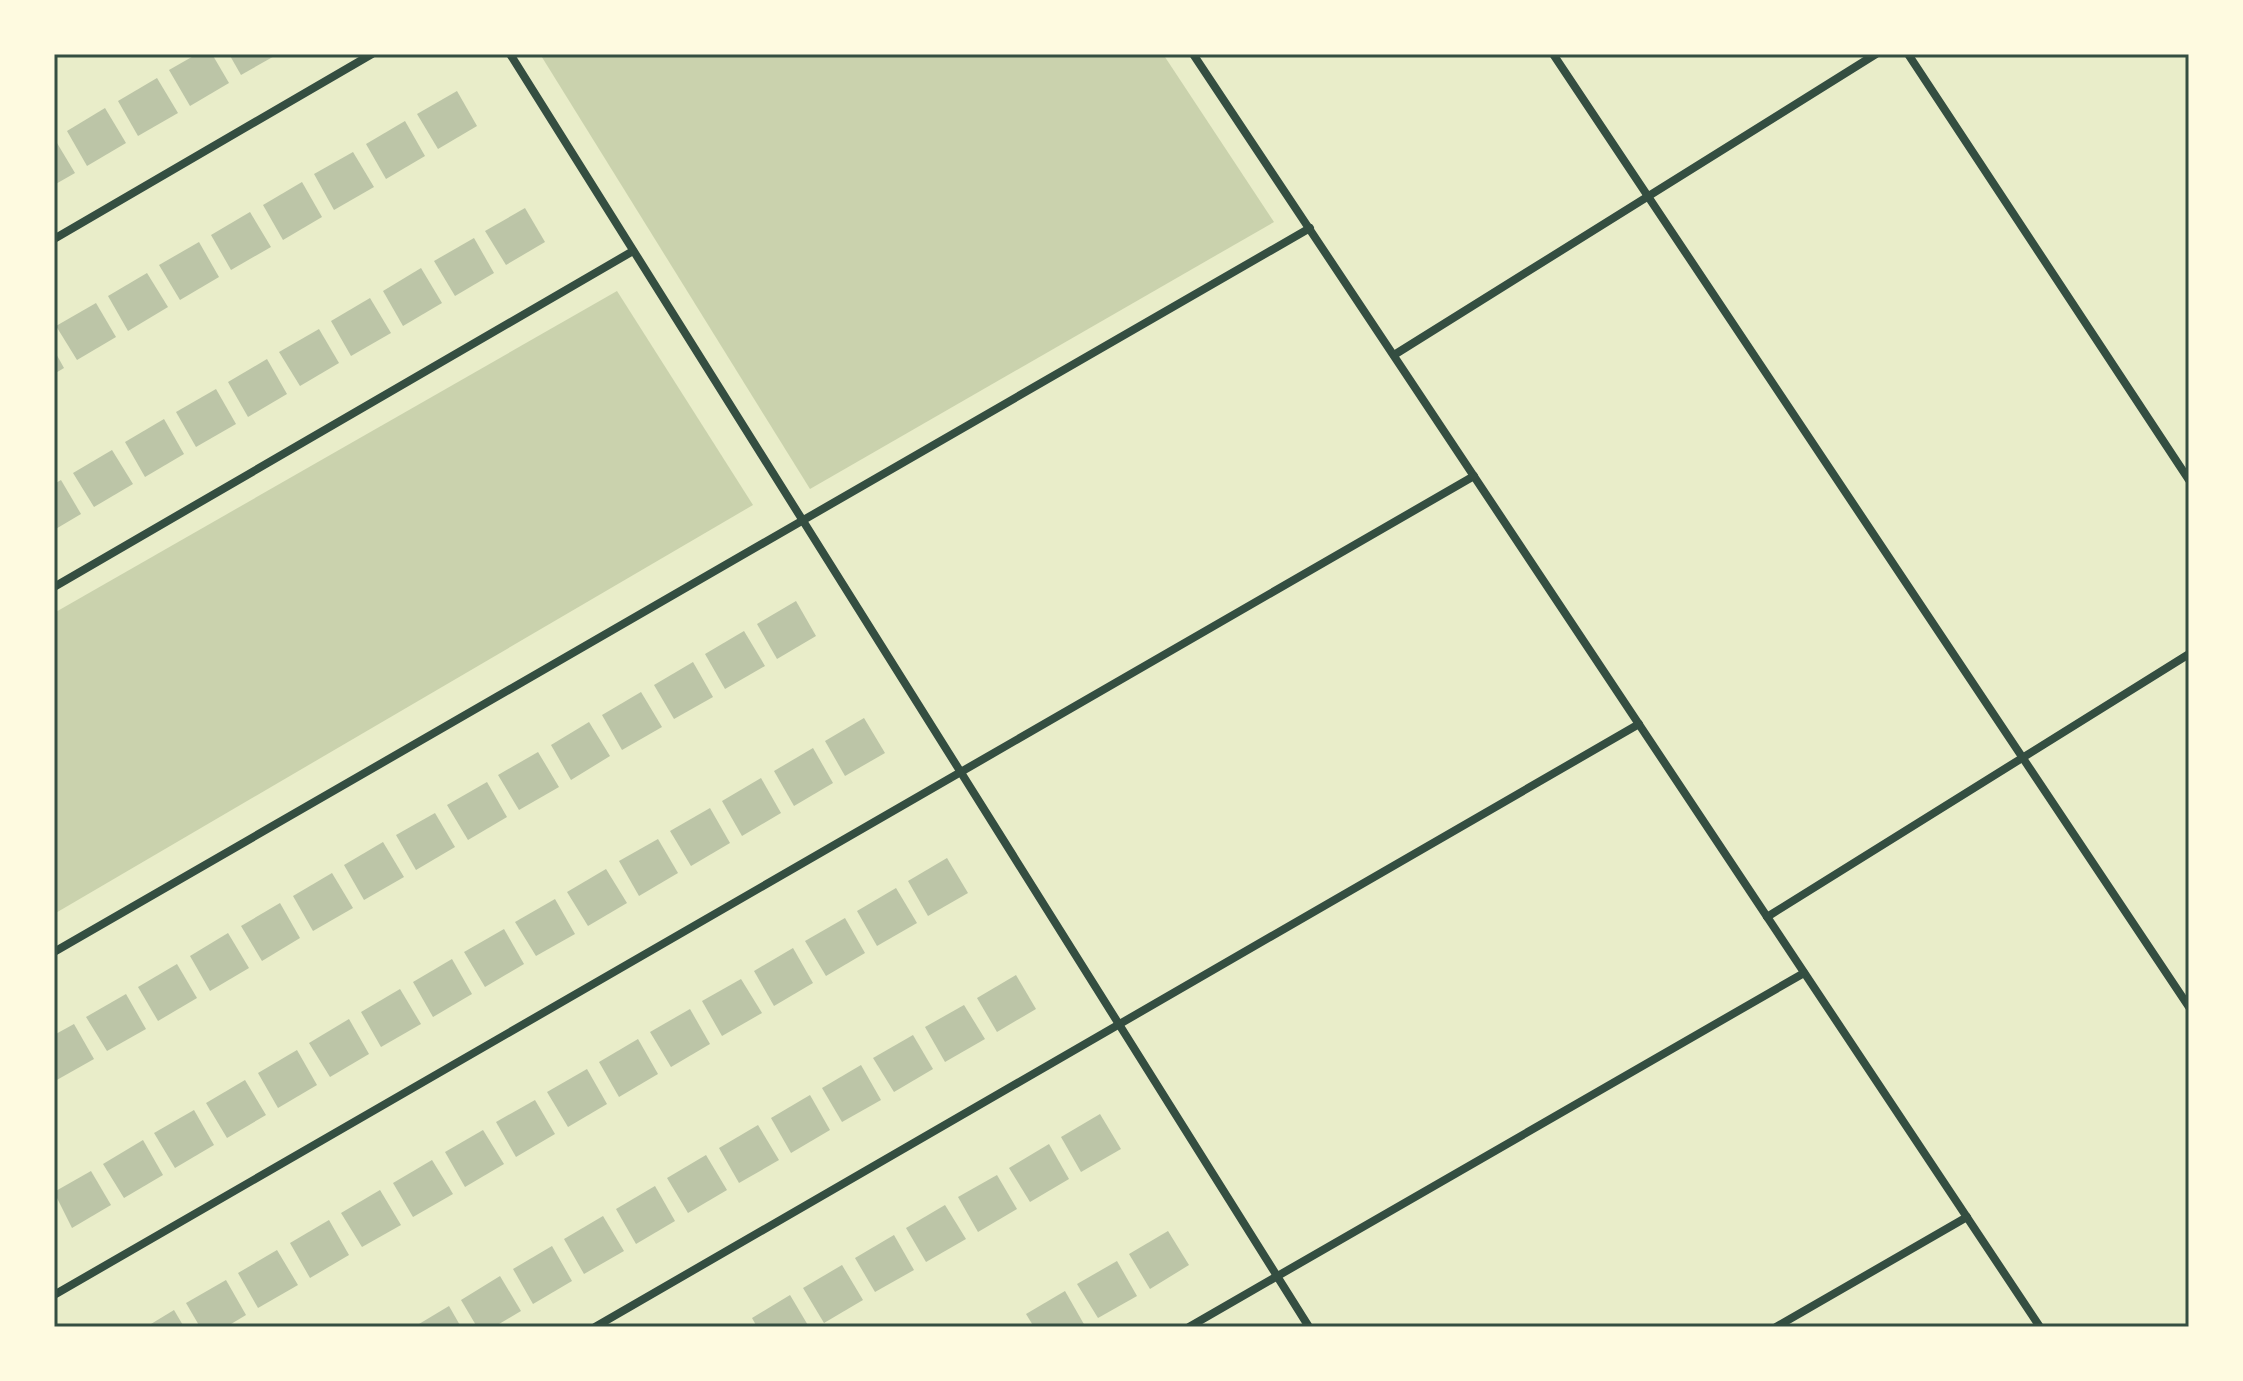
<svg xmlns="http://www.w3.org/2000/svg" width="2243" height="1381" font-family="'DM Sans',sans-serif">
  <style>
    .green { fill: #cad2ad }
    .building { fill: #bcc5a7 }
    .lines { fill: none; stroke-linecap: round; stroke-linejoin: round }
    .minor { stroke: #344e41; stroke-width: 8 }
    .neatline { fill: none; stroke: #344e41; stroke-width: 3 }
  </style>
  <rect width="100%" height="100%" fill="#e9edc9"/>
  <g class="green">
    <polygon points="540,54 1163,54 1274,222 810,489"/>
    <polygon points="617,291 753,505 54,914 54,613"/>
  </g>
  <g class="building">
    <polygon points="197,54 212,54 229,83 190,106 169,70"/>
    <polygon points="229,54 278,54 241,75"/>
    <polygon points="157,78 178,113 138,136 118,101"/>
    <polygon points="457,91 477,126 438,149 417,114"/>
    <polygon points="105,108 126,143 87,166 67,131"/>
    <polygon points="405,121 425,156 386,179 366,144"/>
    <polygon points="54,138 75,173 54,185"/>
    <polygon points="353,152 374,187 334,210 314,174"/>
    <polygon points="302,182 322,217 283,240 263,205"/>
    <polygon points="525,208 545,242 506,265 485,231"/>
    <polygon points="250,212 271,247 231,270 211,235"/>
    <polygon points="474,238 494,273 455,296 434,261"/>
    <polygon points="199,242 219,277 180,300 159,265"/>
    <polygon points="421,268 442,303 403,326 383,291"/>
    <polygon points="147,273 168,307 128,331 108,296"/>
    <polygon points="370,298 391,333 351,356 331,321"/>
    <polygon points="96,303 116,337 77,360 56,326"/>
    <polygon points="319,329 339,363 300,386 279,352"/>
    <polygon points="54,350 64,368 54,374"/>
    <polygon points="267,359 287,394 248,417 228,382"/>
    <polygon points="216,389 236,424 196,447 176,412"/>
    <polygon points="164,419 184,454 145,477 125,442"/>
    <polygon points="112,450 133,484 94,507 73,473"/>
    <polygon points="61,480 81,514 54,530 54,484"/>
    <polygon points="796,601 816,636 777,659 757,624"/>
    <polygon points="744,631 765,666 725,689 705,654"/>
    <polygon points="693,662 713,697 674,719 654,685"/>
    <polygon points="641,692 662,727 622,750 602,715"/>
    <polygon points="864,718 885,753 845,776 825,741"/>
    <polygon points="589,722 610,756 571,780 551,745"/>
    <polygon points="813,748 833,783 794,806 774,771"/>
    <polygon points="538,752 559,787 519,810 498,775"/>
    <polygon points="761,778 781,813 742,836 722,801"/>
    <polygon points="487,782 507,817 468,840 447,805"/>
    <polygon points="710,808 730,843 691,866 670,831"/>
    <polygon points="435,813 455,847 416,870 396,835"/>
    <polygon points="658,839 678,873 639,896 619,861"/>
    <polygon points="383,842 404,877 364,900 344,865"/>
    <polygon points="947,858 968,893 928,916 908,881"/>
    <polygon points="606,869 627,903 588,926 567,892"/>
    <polygon points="332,873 353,908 313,931 293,896"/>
    <polygon points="896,888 917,923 877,946 857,911"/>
    <polygon points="555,899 575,934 536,956 515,922"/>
    <polygon points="280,903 300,938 262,961 241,926"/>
    <polygon points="845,918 865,953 826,976 805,941"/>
    <polygon points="504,929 524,964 485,987 464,952"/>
    <polygon points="228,933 249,968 210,991 190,956"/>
    <polygon points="793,948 813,983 774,1006 754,971"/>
    <polygon points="452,959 472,994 433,1017 413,982"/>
    <polygon points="177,964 197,998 158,1021 138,987"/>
    <polygon points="1016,975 1036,1009 997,1032 977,998"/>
    <polygon points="741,979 762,1013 722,1036 702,1001"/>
    <polygon points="400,989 421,1024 381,1047 361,1012"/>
    <polygon points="126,994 146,1029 107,1051 86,1017"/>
    <polygon points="964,1005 985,1039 945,1062 925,1027"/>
    <polygon points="690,1009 710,1044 671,1067 650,1032"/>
    <polygon points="349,1019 369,1054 330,1077 309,1043"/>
    <polygon points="74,1024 94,1059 55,1081 54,1035"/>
    <polygon points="913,1035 933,1069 894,1092 873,1058"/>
    <polygon points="638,1039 658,1074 619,1097 599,1062"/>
    <polygon points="297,1050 317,1085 278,1108 258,1073"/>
    <polygon points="861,1065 881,1100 842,1122 822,1088"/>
    <polygon points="587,1069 607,1104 568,1127 547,1092"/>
    <polygon points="245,1080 266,1115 227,1138 206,1103"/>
    <polygon points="810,1095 830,1130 791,1153 771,1118"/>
    <polygon points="535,1100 555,1134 516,1157 496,1122"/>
    <polygon points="194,1110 214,1145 175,1168 154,1133"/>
    <polygon points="1100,1114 1121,1149 1081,1172 1061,1137"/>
    <polygon points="758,1125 779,1160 739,1183 719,1148"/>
    <polygon points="483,1130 504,1164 465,1187 445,1152"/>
    <polygon points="143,1140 163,1175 124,1198 103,1164"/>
    <polygon points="1049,1144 1069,1179 1030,1202 1009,1168"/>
    <polygon points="706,1155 727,1190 688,1213 667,1178"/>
    <polygon points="432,1160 453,1194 413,1217 393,1183"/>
    <polygon points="91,1171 111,1205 72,1228 54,1192"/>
    <polygon points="997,1175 1017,1209 978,1232 958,1197"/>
    <polygon points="655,1186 675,1221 636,1244 616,1209"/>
    <polygon points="380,1190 401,1225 362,1247 341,1213"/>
    <polygon points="945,1205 966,1239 926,1262 906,1228"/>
    <polygon points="603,1216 624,1251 584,1274 564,1239"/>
    <polygon points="329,1220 349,1255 310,1278 290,1243"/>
    <polygon points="1168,1231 1189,1265 1150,1289 1129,1254"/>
    <polygon points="894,1235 914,1270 875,1292 855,1258"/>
    <polygon points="552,1246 572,1281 533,1304 513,1269"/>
    <polygon points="277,1250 298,1285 258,1308 238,1273"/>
    <polygon points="1117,1261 1137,1296 1098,1318 1077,1284"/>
    <polygon points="842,1265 863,1300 824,1323 803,1288"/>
    <polygon points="500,1276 521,1311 494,1327 477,1327 461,1300"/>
    <polygon points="226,1280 246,1315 226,1327 200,1327 186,1303"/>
    <polygon points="1065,1291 1085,1326 1034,1327 1026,1314"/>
    <polygon points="790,1295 809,1327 757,1327 752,1318"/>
    <polygon points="449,1306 461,1327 414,1327"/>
    <polygon points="174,1310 184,1327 146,1327"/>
  </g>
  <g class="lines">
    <g class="minor">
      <polyline points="510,54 1309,1327"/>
      <polyline points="1193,54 2040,1327"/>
      <polyline points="1553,54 2189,1007"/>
      <polyline points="1908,54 2189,480"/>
      <polyline points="54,239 372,54"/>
      <polyline points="1394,355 1876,54"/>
      <polyline points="54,587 633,251"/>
      <polyline points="1767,917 2189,654"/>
      <polyline points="54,952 1310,228"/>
      <polyline points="54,1295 1474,476"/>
      <polyline points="595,1327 1639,724"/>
      <polyline points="1189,1327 1804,973"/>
      <polyline points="1776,1327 1967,1217"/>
    </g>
  </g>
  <rect width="2243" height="1381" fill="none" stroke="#fefae0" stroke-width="112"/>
  <rect x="56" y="56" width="2131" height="1269" class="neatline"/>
</svg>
